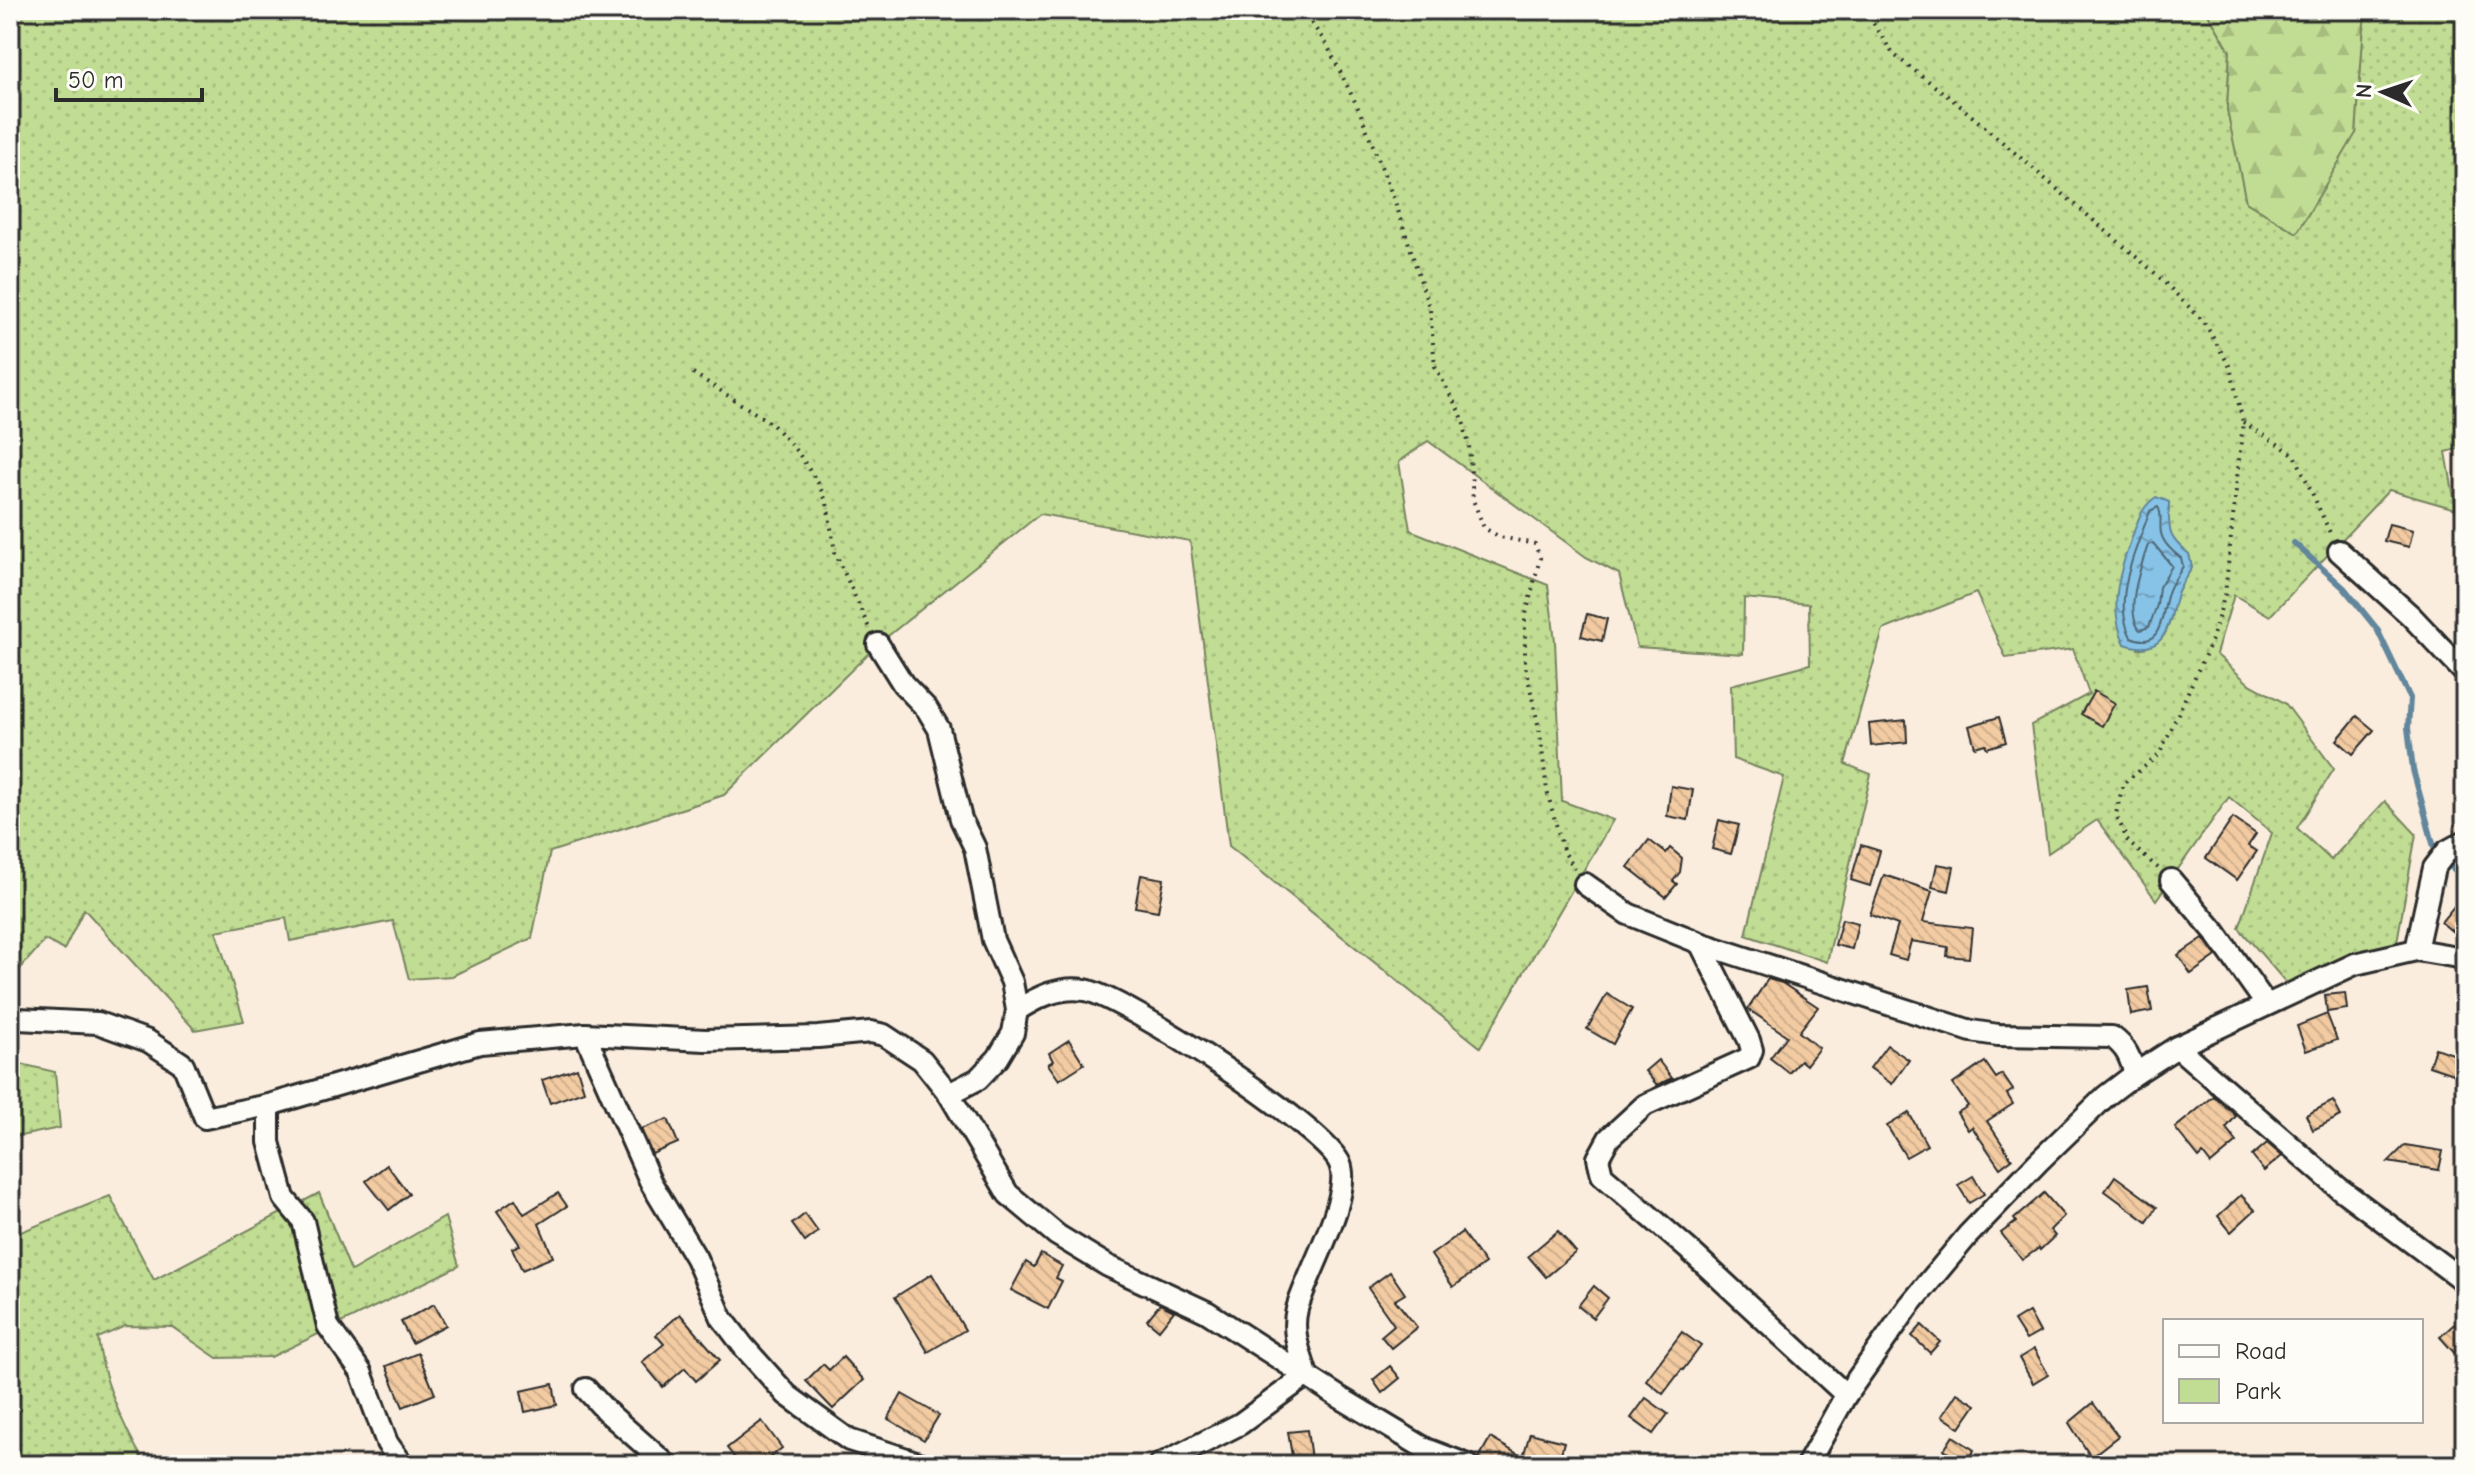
<svg xmlns="http://www.w3.org/2000/svg" width="2475" height="1475" font-family="'Comic Neue',sans-serif">
  <style>
    .green { fill: url(#green-dots); stroke: #76845f; stroke-width: 2; fill-rule: evenodd }
    .forest { fill: url(#forest-firs); stroke: #76845f; stroke-width: 2 }
    .water { fill: url(#water-ripples); stroke: #62869c; stroke-width: 2 }
    .lines { fill: none; stroke-linecap: round; stroke-linejoin: round }
    .shore { stroke: #506876; stroke-width: 2 }
    .stream { stroke: #62869c; stroke-width: 6 }
    .building { fill: url(#building-back-hatch); stroke: #2b2b2b; stroke-width: 2 }
    .street-casing { stroke: #2b2b2b; stroke-width: 26 }
    .path { stroke: #2b2b2b; stroke-width: 4; stroke-dasharray: 2 6; stroke-linecap: butt }
    .street { stroke: #fdfcf7; stroke-width: 20 }
  </style>
  <defs>
    <pattern id="green-dots" width="8" height="8" patternUnits="userSpaceOnUse" patternTransform="scale(2)"><rect width="8" height="8" fill="#c1dc93"/><path d="M2 2h.1M6 6h.1" fill="none" stroke="#a6bd7f" stroke-width="1.8" stroke-linecap="round"/></pattern>
    <pattern id="forest-firs" width="22" height="20" patternUnits="userSpaceOnUse" patternTransform="scale(2)"><rect width="22" height="20" fill="#c1dc93"/><path d="M5 1l3.5 6h-7zM16 11l3.5 6h-7z" fill="#a6bd7f"/></pattern>
    <pattern id="water-ripples" width="26" height="14" patternUnits="userSpaceOnUse" patternTransform="scale(2)"><rect width="26" height="14" fill="#87c3e7"/><path d="M2 4q2-2 4 0t4 0M15 11q2-2 4 0t4 0" fill="none" stroke="#6f9fbb"/></pattern>
    <pattern id="building-back-hatch" width="6" height="6" patternUnits="userSpaceOnUse" patternTransform="scale(2)"><rect width="6" height="6" fill="#f2cba2"/><path d="M-1 5l2 2M0 0l6 6M5-1l2 2" fill="none" stroke="#d0ae8c"/></pattern>
  </defs>
  <rect width="100%" height="100%" fill="#faedde"/>
  <filter id="ink" filterUnits="userSpaceOnUse"><feTurbulence type="fractalNoise" baseFrequency=".0125" numOctaves="2"/><feDisplacementMap in="SourceGraphic" scale="16" xChannelSelector="R" yChannelSelector="G"/><feConvolveMatrix kernelMatrix="1 2 1 2 8 2 1 2 1" color-interpolation-filters="sRGB"/></filter>
  <g filter="url(#ink)">
    <g class="green">
      <path d="M10 10H2206L2230 51 2227 110 2356 133 2365 10H2465V447L2446 452 2456 509 2389 490 2270 616 2234 595 2216 654 2248 683 2285 703 2334 769 2297 828 2331 860 2385 801 2416 834 2397 942 2294 992 2239 928 2272 833 2229 797 2156 900 2097 820 2048 853 2031 725 2089 694 2073 649 2006 658 1976 593 1883 630 1845 764 1871 774 1827 962 1746 935 1784 777 1733 759 1731 685 1810 664 1809 604 1744 598 1743 654 1637 647 1619 574 1586 557 1428 441 1399 462 1410 530 1548 585 1555 641 1562 801 1613 820 1480 1047 1229 846 1190 541 1040 514 878 644 724 795 550 852 532 938 452 976 409 979 393 921 290 941 286 918 216 931 244 1021 195 1030 84 909 64 950 45 940 12 978 21 1064 55 1072 60 1128 10 1138ZM2169 502C2169 531 2165 535 2189 554L2192 568C2186 577 2178 587 2176 596 2169 623 2170 645 2138 649Z"/>
      <path d="M319 1193 351 1271 445 1217 459 1266 271 1357 217 1358 172 1327 125 1326 98 1338C103 1383 123 1426 146 1465H10V1213L16 1234 110 1196 154 1280Z"/>
    </g>
    <polygon class="forest" points="2206,10 2365,10 2356,133 2297,233 2246,202 2227,110 2230,51"/>
    <path class="water" d="M2156 497 2169 502C2169 529 2166 537 2189 554L2192 568C2186 577 2178 587 2176 597 2168 627 2165 658 2125 644 2108 610 2119 573 2131 540 2138 521 2140 508 2156 497Z"/>
    <g class="lines">
      <g class="shore">
        <path d="M2158 507C2163 515 2159 523 2161 533 2163 543 2173 552 2181 558L2183 566C2179 574 2172 582 2169 590 2161 609 2165 652 2131 637 2111 600 2137 547 2150 511Z"/>
        <path d="M2153 543 2172 566 2159 587 2157 605 2149 627 2140 630C2124 612 2141 566 2148 545Z"/>
      </g>
      <g class="stream">
        <polyline points="2294,543 2344,588 2377,629 2410,698 2408,728 2413,770 2434,847"/>
        <polyline points="2446,863 2465,878"/>
      </g>
    </g>
    <g class="building">
      <polygon points="2389,524 2413,530 2409,547 2384,541"/>
      <polygon points="1587,614 1607,619 1602,641 1581,636"/>
      <polygon points="2094,691 2115,703 2102,726 2081,714"/>
      <polygon points="2357,716 2374,730 2353,754 2337,740"/>
      <polygon points="1999,717 2006,742 1987,748 1985,744 1975,747 1969,726"/>
      <polygon points="1906,720 1907,742 1871,746 1869,724"/>
      <polygon points="1671,786 1693,790 1688,820 1667,816"/>
      <polygon points="2233,818 2256,834 2248,846 2257,851 2237,880 2206,858"/>
      <polygon points="1719,820 1739,825 1731,854 1712,849"/>
      <polygon points="1649,840 1666,853 1670,848 1682,858 1680,872 1673,881 1677,884 1666,897 1628,867"/>
      <polygon points="1861,845 1880,851 1870,886 1851,880"/>
      <polygon points="1937,864 1954,867 1949,891 1932,887"/>
      <polygon points="1141,875 1164,879 1158,911 1135,907"/>
      <polygon points="1884,875 1932,891 1923,922 1972,928 1969,958 1947,956 1948,947 1911,941 1906,960 1889,955 1898,925 1870,915"/>
      <polygon points="2465,893 2465,942 2441,922"/>
      <polygon points="1842,919 1858,923 1852,949 1835,945"/>
      <polygon points="2203,938 2216,956 2191,974 2178,955"/>
      <polygon points="1768,979 1782,983 1818,1007 1799,1032 1819,1048 1806,1065 1800,1060 1789,1073 1770,1058 1787,1036 1748,1009"/>
      <polygon points="2148,987 2152,1011 2131,1015 2128,990"/>
      <polygon points="2345,993 2347,1009 2327,1012 2325,995"/>
      <polygon points="1607,994 1632,1009 1613,1044 1587,1029"/>
      <polygon points="2327,1014 2337,1040 2306,1051 2297,1026"/>
      <polygon points="1069,1040 1084,1064 1059,1080 1048,1064 1053,1061 1049,1053"/>
      <polygon points="1887,1045 1909,1060 1892,1084 1870,1068"/>
      <polygon points="2435,1048 2465,1058 2465,1078 2429,1066"/>
      <polygon points="1658,1060 1672,1078 1657,1085 1645,1071"/>
      <polygon points="1985,1062 1996,1078 2002,1074 2013,1090 2007,1094 2013,1104 1987,1121 2012,1159 2000,1168 1972,1127 1968,1130 1957,1113 1968,1106 1953,1084"/>
      <polygon points="577,1068 584,1091 550,1103 542,1080"/>
      <polygon points="2214,1096 2236,1116 2226,1128 2237,1142 2211,1164 2203,1154 2199,1158 2175,1128"/>
      <polygon points="2333,1101 2341,1116 2313,1130 2306,1115"/>
      <polygon points="1909,1113 1927,1145 1906,1157 1887,1126"/>
      <polygon points="668,1119 678,1143 652,1154 641,1129"/>
      <polygon points="2267,1143 2282,1156 2264,1171 2252,1156"/>
      <polygon points="2405,1145 2443,1151 2439,1170 2388,1162"/>
      <polygon points="387,1165 409,1194 389,1210 366,1181"/>
      <polygon points="1973,1176 1984,1194 1969,1203 1958,1185"/>
      <polygon points="2115,1176 2157,1207 2147,1222 2105,1191"/>
      <polygon points="558,1193 567,1206 539,1224 553,1257 522,1270 512,1248 520,1245 497,1211 515,1199 524,1214"/>
      <polygon points="2044,1193 2064,1216 2050,1230 2055,1236 2040,1250 2039,1248 2022,1260 2001,1233 2016,1222 2014,1219"/>
      <polygon points="2241,1195 2255,1210 2231,1232 2218,1216"/>
      <polygon points="805,1214 818,1232 805,1242 792,1224"/>
      <polygon points="1558,1231 1576,1252 1546,1277 1528,1256"/>
      <polygon points="1462,1232 1485,1264 1453,1287 1431,1255"/>
      <polygon points="1041,1254 1062,1266 1056,1278 1062,1281 1048,1309 1011,1290 1026,1262 1034,1267"/>
      <polygon points="1390,1272 1405,1294 1395,1300 1417,1327 1391,1348 1381,1336 1394,1325 1368,1288"/>
      <polygon points="932,1274 965,1330 928,1352 895,1297"/>
      <polygon points="1594,1286 1608,1298 1593,1318 1578,1306"/>
      <polygon points="434,1304 446,1325 412,1343 401,1322"/>
      <polygon points="1160,1304 1174,1311 1159,1330 1147,1320"/>
      <polygon points="2029,1312 2040,1332 2026,1340 2014,1321"/>
      <polygon points="680,1314 720,1360 696,1381 685,1368 663,1387 642,1362 664,1344 656,1335"/>
      <polygon points="2465,1314 2465,1365 2440,1337"/>
      <polygon points="1922,1325 1940,1342 1930,1353 1912,1336"/>
      <polygon points="1682,1332 1701,1346 1683,1370 1682,1369 1663,1394 1646,1380"/>
      <polygon points="2034,1349 2048,1374 2033,1383 2019,1358"/>
      <polygon points="418,1353 435,1394 403,1407 386,1366"/>
      <polygon points="843,1357 864,1380 833,1409 806,1381 823,1364 829,1370"/>
      <polygon points="1390,1366 1400,1378 1382,1393 1373,1380"/>
      <polygon points="553,1384 557,1405 525,1412 521,1391"/>
      <polygon points="1957,1393 1976,1405 1960,1428 1942,1416"/>
      <polygon points="902,1394 939,1415 924,1440 888,1419"/>
      <polygon points="1646,1398 1668,1414 1653,1434 1631,1418"/>
      <polygon points="2093,1403 2118,1436 2091,1457 2069,1423"/>
      <polygon points="762,1421 782,1448 760,1465 740,1465 727,1448"/>
      <polygon points="1307,1430 1311,1459 1293,1462 1288,1432"/>
      <polygon points="1530,1433 1564,1442 1558,1465 1491,1465 1479,1458 1490,1438 1523,1457"/>
      <polygon points="1953,1436 1974,1450 1964,1464 1944,1450"/>
    </g>
    <g class="lines">
      <defs>
        <g id="street">
          <polyline points="2339,551 2411,616 2465,673"/>
          <polyline points="878,644 903,684 927,709 939,729 961,819 975,848 993,940 1012,982 1017,1010 1013,1033 998,1058 978,1079 949,1094"/>
          <polyline points="2171,880 2215,932 2266,1004"/>
          <path d="M1585 884 1628 914 1700 943 1971 1031 1998 1035 2112 1037C2126 1047 2130 1057 2135 1074"/>
          <polyline points="1700,943 1749,1040 1752,1050 1749,1058 1645,1105 1609,1138 1598,1158 1602,1175 1688,1249 1846,1395"/>
          <polyline points="2416,950 2434,868 2447,851 2465,841"/>
          <path d="M1017 1010C1038 997 1059 986 1085 990 1124 997 1327 1129 1340 1164 1353 1196 1306 1275 1297 1309 1291 1332 1300 1353 1307 1375L1240 1424 1159 1465"/>
          <polyline points="18,1019 98,1023 148,1041 183,1064 205,1118 269,1105 480,1043 585,1034 705,1040 818,1037 871,1032 884,1035 922,1060 949,1094 1008,1194 1057,1235 1108,1266 1207,1312 1339,1397 1426,1449 1468,1465"/>
          <polyline points="585,1034 651,1183 696,1258 722,1318 744,1347 787,1395 849,1440 925,1465"/>
          <polyline points="2177,1047 2340,1189 2465,1282"/>
          <polyline points="269,1105 269,1142 284,1198 303,1221 328,1326 361,1372 387,1443 403,1465"/>
          <polyline points="586,1389 606,1411 667,1465"/>
          <polyline points="1807,1465 1846,1395 1909,1306 1968,1235 2038,1162 2106,1096 2135,1074 2177,1047 2355,964 2416,950 2458,957 2465,961"/>
        </g>
      </defs>
      <use href="#street" class="street-casing"/>
      <g class="path">
        <polyline points="1302,10 1326,43 1360,112 1398,210 1430,310 1435,366 1462,417 1469,445 1473,500 1484,528 1500,537 1535,544 1540,558 1525,618 1525,665 1540,733 1547,791 1563,850 1575,869"/>
        <polyline points="1865,10 1893,54 1958,104 2156,274 2204,322 2230,367 2243,422 2225,594 2211,642 2159,755 2123,784 2116,814 2128,842 2158,868"/>
        <polyline points="693,373 772,424 799,454 818,483 827,503 835,552 869,628"/>
        <polyline points="2243,422 2295,455 2331,535"/>
      </g>
      <use href="#street" class="street"/>
    </g>
  </g>
  <rect width="2475" height="1475" fill="none" stroke="#fdfcf7" stroke-width="40"/>
  <rect x="20" y="20" width="2435" height="1435" fill="none" stroke="#2b2b2b" stroke-width="3" filter="url(#ink)"/>
  <rect x="2163" y="1319" width="260" height="104" fill="#fdfcf7" stroke="#a9a8a5" stroke-width="2"/>
  <rect x="2179" y="1345" width="40" height="12" fill="#fdfcf7" stroke="#a9a8a5" stroke-width="2"/>
  <text x="2235" y="1359" font-size="24" fill="#2b2b2b">Road</text>
  <rect x="2179" y="1379" width="40" height="24" fill="#c1dc93" stroke="#a9a8a5" stroke-width="2"/>
  <text x="2235" y="1399" font-size="24" fill="#2b2b2b">Park</text>
  <g transform="translate(2383 92) rotate(273)" stroke="#fdfcf7" stroke-width="6" paint-order="stroke">
  <path d="M0-6L14 30L0 20L-14 30Z" fill="#2b2b2b"/>
  <text y="-12" font-size="22" font-weight="bold" text-anchor="middle" fill="#2b2b2b">N</text>
  </g>
  <path d="M56 88v12h146v-12" fill="none" stroke="#2b2b2b" stroke-width="4"/>
  <text x="68" y="88" font-size="24" fill="#2b2b2b" stroke="#fdfcf7" stroke-width="6" paint-order="stroke">50 m</text>
</svg>
